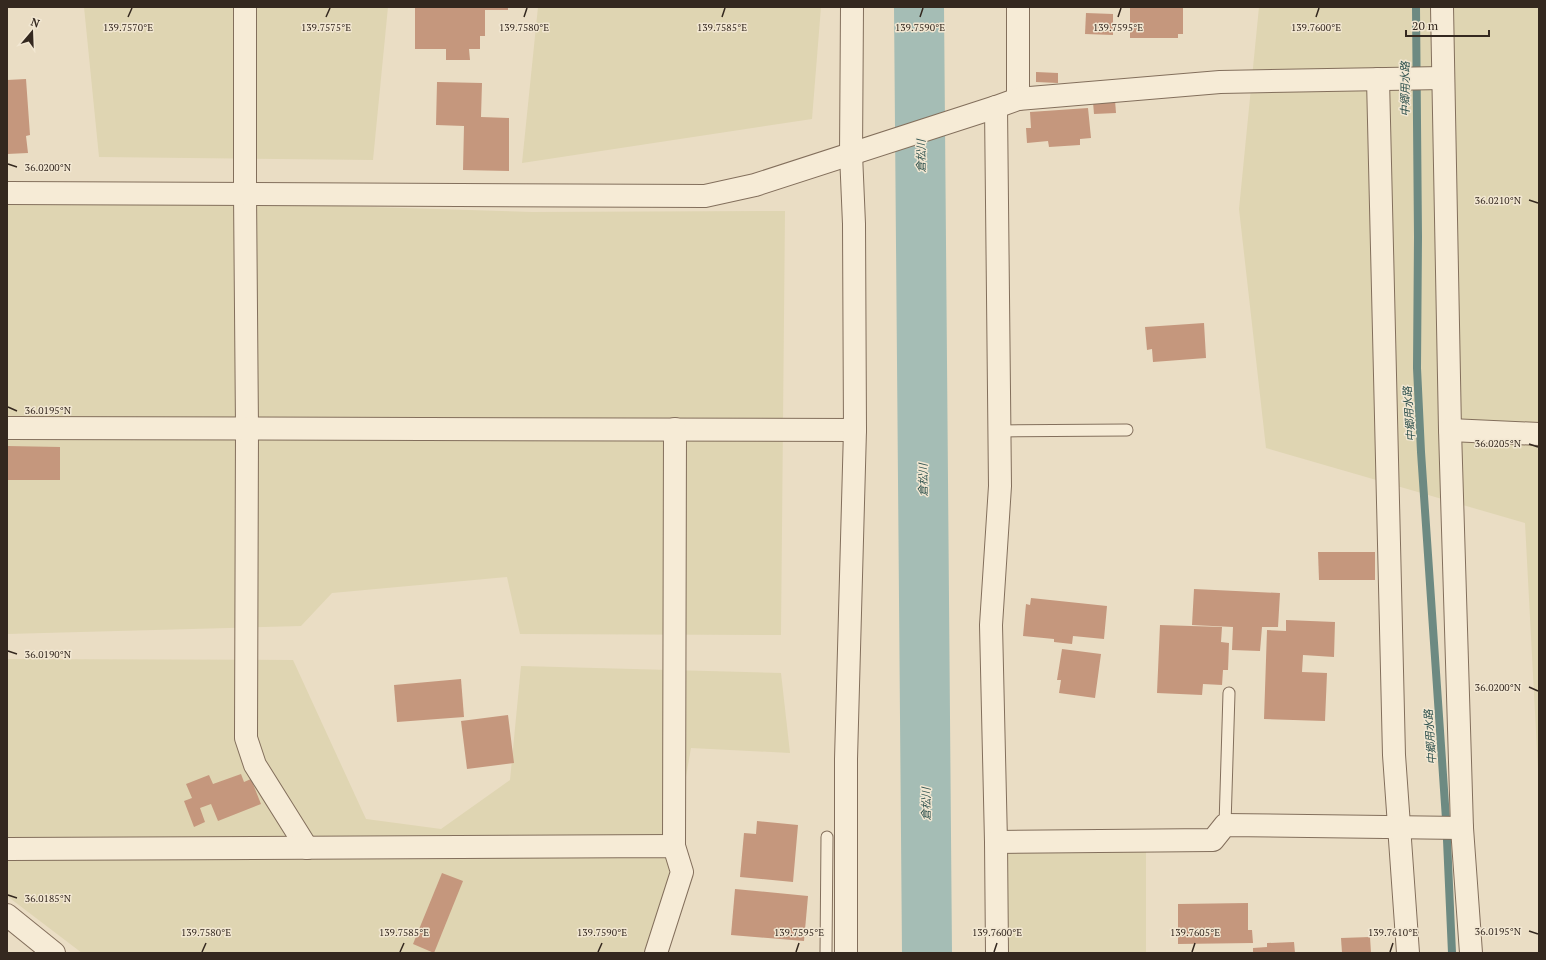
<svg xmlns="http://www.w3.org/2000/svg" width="1546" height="960" font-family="'PT Serif','Noto Sans JP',serif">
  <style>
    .farmland { fill: #dfd5b2 }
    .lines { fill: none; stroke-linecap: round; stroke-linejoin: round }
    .stream { stroke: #6d8a82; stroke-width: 8 }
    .river { stroke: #a5bdb5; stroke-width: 50 }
    .building { fill: #c5977d }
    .service-casing { stroke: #836f5c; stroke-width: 13 }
    .minor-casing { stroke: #836f5c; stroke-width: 24 }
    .service { stroke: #f6ebd6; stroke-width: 11 }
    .minor { stroke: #f6ebd6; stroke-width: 22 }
    .ticks { fill: none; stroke: #34281f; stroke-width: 1.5 }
    .labels { text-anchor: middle; stroke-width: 3; stroke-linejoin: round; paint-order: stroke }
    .water-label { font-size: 11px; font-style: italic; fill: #2f524e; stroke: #f2e7d2 }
    .ticks-label { font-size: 10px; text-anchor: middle; fill: #34281f; stroke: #f2e7d2; stroke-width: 3; stroke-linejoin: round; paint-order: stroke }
  </style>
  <rect width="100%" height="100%" fill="#eaddc4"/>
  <g class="farmland">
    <polygon points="84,7 388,7 373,160 99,157"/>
    <polygon points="538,7 821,7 812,119 522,163"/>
    <polygon points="1259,7 1539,7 1539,788 1525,523 1266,448 1239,209"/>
    <polygon points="7,196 532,212 785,211 781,635 520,634 507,577 332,593 301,626 7,634"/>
    <polygon points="7,659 293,660 366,819 441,829 510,780 521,666 781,673 790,753 691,748 655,953 82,953 7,896"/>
    <polygon points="1146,851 1146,953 1005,953 1003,858 1011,852"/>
  </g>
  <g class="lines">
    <g class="stream">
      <polyline points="1416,7 1418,237 1417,368 1421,452 1446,819"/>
      <polyline points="1447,840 1452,953"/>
    </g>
    <polyline class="river" points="919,7 927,953"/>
  </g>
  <g class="building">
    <polygon points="415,7 508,7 508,10 485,10 485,36 480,36 480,49 469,49 470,60 446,60 446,49 415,49"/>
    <polygon points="1130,7 1183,7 1183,34 1178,34 1178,38 1130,38"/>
    <polygon points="1086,13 1113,14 1113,35 1085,34"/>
    <polygon points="1036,72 1058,73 1058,83 1036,82"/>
    <polygon points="26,79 30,135 26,136 28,153 7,154 7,80"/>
    <polygon points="437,82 482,83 481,117 509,118 509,171 463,170 464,126 436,125"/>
    <polygon points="1115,100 1116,113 1094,114 1093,102"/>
    <polygon points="1088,108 1091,138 1080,139 1080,145 1049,147 1048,141 1027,143 1026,128 1031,128 1030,112"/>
    <polygon points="1204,323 1206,358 1153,362 1152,349 1147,350 1145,327"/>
    <polygon points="7,446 60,447 60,480 7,480"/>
    <polygon points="1318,552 1375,552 1375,580 1319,580"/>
    <polygon points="1194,589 1280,593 1278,627 1262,627 1260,651 1232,650 1233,627 1192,625"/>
    <polygon points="1031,598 1107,606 1104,639 1073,636 1072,644 1054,642 1054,639 1023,636 1026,604 1030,605"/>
    <polygon points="1286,620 1335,622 1334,657 1303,655 1302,672 1327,673 1325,721 1264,719 1267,630 1286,631"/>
    <polygon points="1160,625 1222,627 1221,642 1229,643 1228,670 1223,670 1222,685 1203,684 1202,695 1157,693"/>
    <polygon points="1062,649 1101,654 1095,698 1059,693 1061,680 1057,680"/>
    <polygon points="461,679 464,717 397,722 394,685"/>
    <polygon points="508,715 514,763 467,769 461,721"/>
    <polygon points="241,774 244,782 251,779 261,804 218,821 211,804 200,808 205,822 194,827 184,801 192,798 186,784 209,775 213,784"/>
    <polygon points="757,821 798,825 793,882 740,877 744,833 756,834"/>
    <polygon points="442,873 463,881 434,953 413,944"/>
    <polygon points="735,889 808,896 804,941 731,935"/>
    <polygon points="1248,903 1248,930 1252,930 1253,943 1178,944 1178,904"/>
    <polygon points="1370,937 1371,953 1342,953 1341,938"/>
    <polygon points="1294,942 1295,953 1253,953 1253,948 1267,947 1267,943"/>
  </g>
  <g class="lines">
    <defs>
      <g id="service">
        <polyline points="1000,431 1127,430"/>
        <polyline points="1225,825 1229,693"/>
        <polyline points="826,953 827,837"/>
      </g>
      <g id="minor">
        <polyline points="245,7 245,193 247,428 246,738 255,765 307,848"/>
        <polyline points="1442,7 1450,430 1462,828 1471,953"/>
        <polyline points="1378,79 1394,755 1408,953"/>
        <polyline points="1018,99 1018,7"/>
        <polyline points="996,107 1000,486 991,625 996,842 997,953"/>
        <polyline points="7,193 705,196 755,185 996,107 1018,99 1220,82 1443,78"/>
        <polyline points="7,428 855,430"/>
        <polyline points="1450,430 1539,434"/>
        <polyline points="996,842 1213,840 1225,825 1462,828"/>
        <polyline points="674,846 675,429"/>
        <polyline points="7,849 674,846 682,872 656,953"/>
        <polyline points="7,915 54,953"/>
        <polyline points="846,953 846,759 855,430 854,224 851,154 852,7"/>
      </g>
    </defs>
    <use href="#service" class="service-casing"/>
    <use href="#minor" class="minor-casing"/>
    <use href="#service" class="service"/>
    <use href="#minor" class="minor"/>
  </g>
  <path class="ticks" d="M128 17 132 8M326 17 330 8M524 17 527 8M722 17 725 8M920 17 923 8M1118 17 1121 8M1316 17 1319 8M8 164 17 167M1529 200 1538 203M8 407 17 411M1529 444 1538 447M8 651 17 654M1529 687 1538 691M8 895 17 898M1529 931 1538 934M202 952 206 943M400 952 404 943M598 952 602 943M796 952 799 943M994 952 997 943M1192 952 1195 943M1390 952 1393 943"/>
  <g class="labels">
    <g class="water-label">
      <text transform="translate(1405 89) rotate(-90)" y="4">中郷用水路</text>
      <text transform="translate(921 156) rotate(-90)" y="4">倉松川</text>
      <text transform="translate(1409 414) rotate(-94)" y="4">中郷用水路</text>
      <text transform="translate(923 480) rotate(-90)" y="4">倉松川</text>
      <text transform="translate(1430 737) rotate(-94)" y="4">中郷用水路</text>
      <text transform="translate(926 804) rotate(-90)" y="4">倉松川</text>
    </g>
  </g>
  <g class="ticks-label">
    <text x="524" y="31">139.7580°E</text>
    <text x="722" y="31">139.7585°E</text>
    <text x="920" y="31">139.7590°E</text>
    <text x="1118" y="31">139.7595°E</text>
    <text x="128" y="31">139.7570°E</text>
    <text x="326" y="31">139.7575°E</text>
    <text x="1316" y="31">139.7600°E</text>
    <text x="48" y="171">36.0200°N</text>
    <text x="1498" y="204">36.0210°N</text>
    <text x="48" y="414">36.0195°N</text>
    <text x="1498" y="447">36.0205°N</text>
    <text x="48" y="658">36.0190°N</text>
    <text x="1498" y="691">36.0200°N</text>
    <text x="48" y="902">36.0185°N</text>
    <text x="1498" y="935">36.0195°N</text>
    <text x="206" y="936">139.7580°E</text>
    <text x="404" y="936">139.7585°E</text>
    <text x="602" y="936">139.7590°E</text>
    <text x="799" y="936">139.7595°E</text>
    <text x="997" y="936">139.7600°E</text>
    <text x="1195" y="936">139.7605°E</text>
    <text x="1393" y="936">139.7610°E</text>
  </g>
  <rect width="1546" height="960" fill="none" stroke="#34281f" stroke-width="16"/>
  <g transform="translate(32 32) rotate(19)" stroke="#f2e7d2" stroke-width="3" paint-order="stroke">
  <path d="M0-3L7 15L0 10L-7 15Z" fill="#34281f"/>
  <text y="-6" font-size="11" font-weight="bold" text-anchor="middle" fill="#34281f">N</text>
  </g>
  <path d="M1406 30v6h83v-6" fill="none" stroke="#34281f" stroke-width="2"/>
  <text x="1412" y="30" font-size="12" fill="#34281f" stroke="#f2e7d2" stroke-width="3" paint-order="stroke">20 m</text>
</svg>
